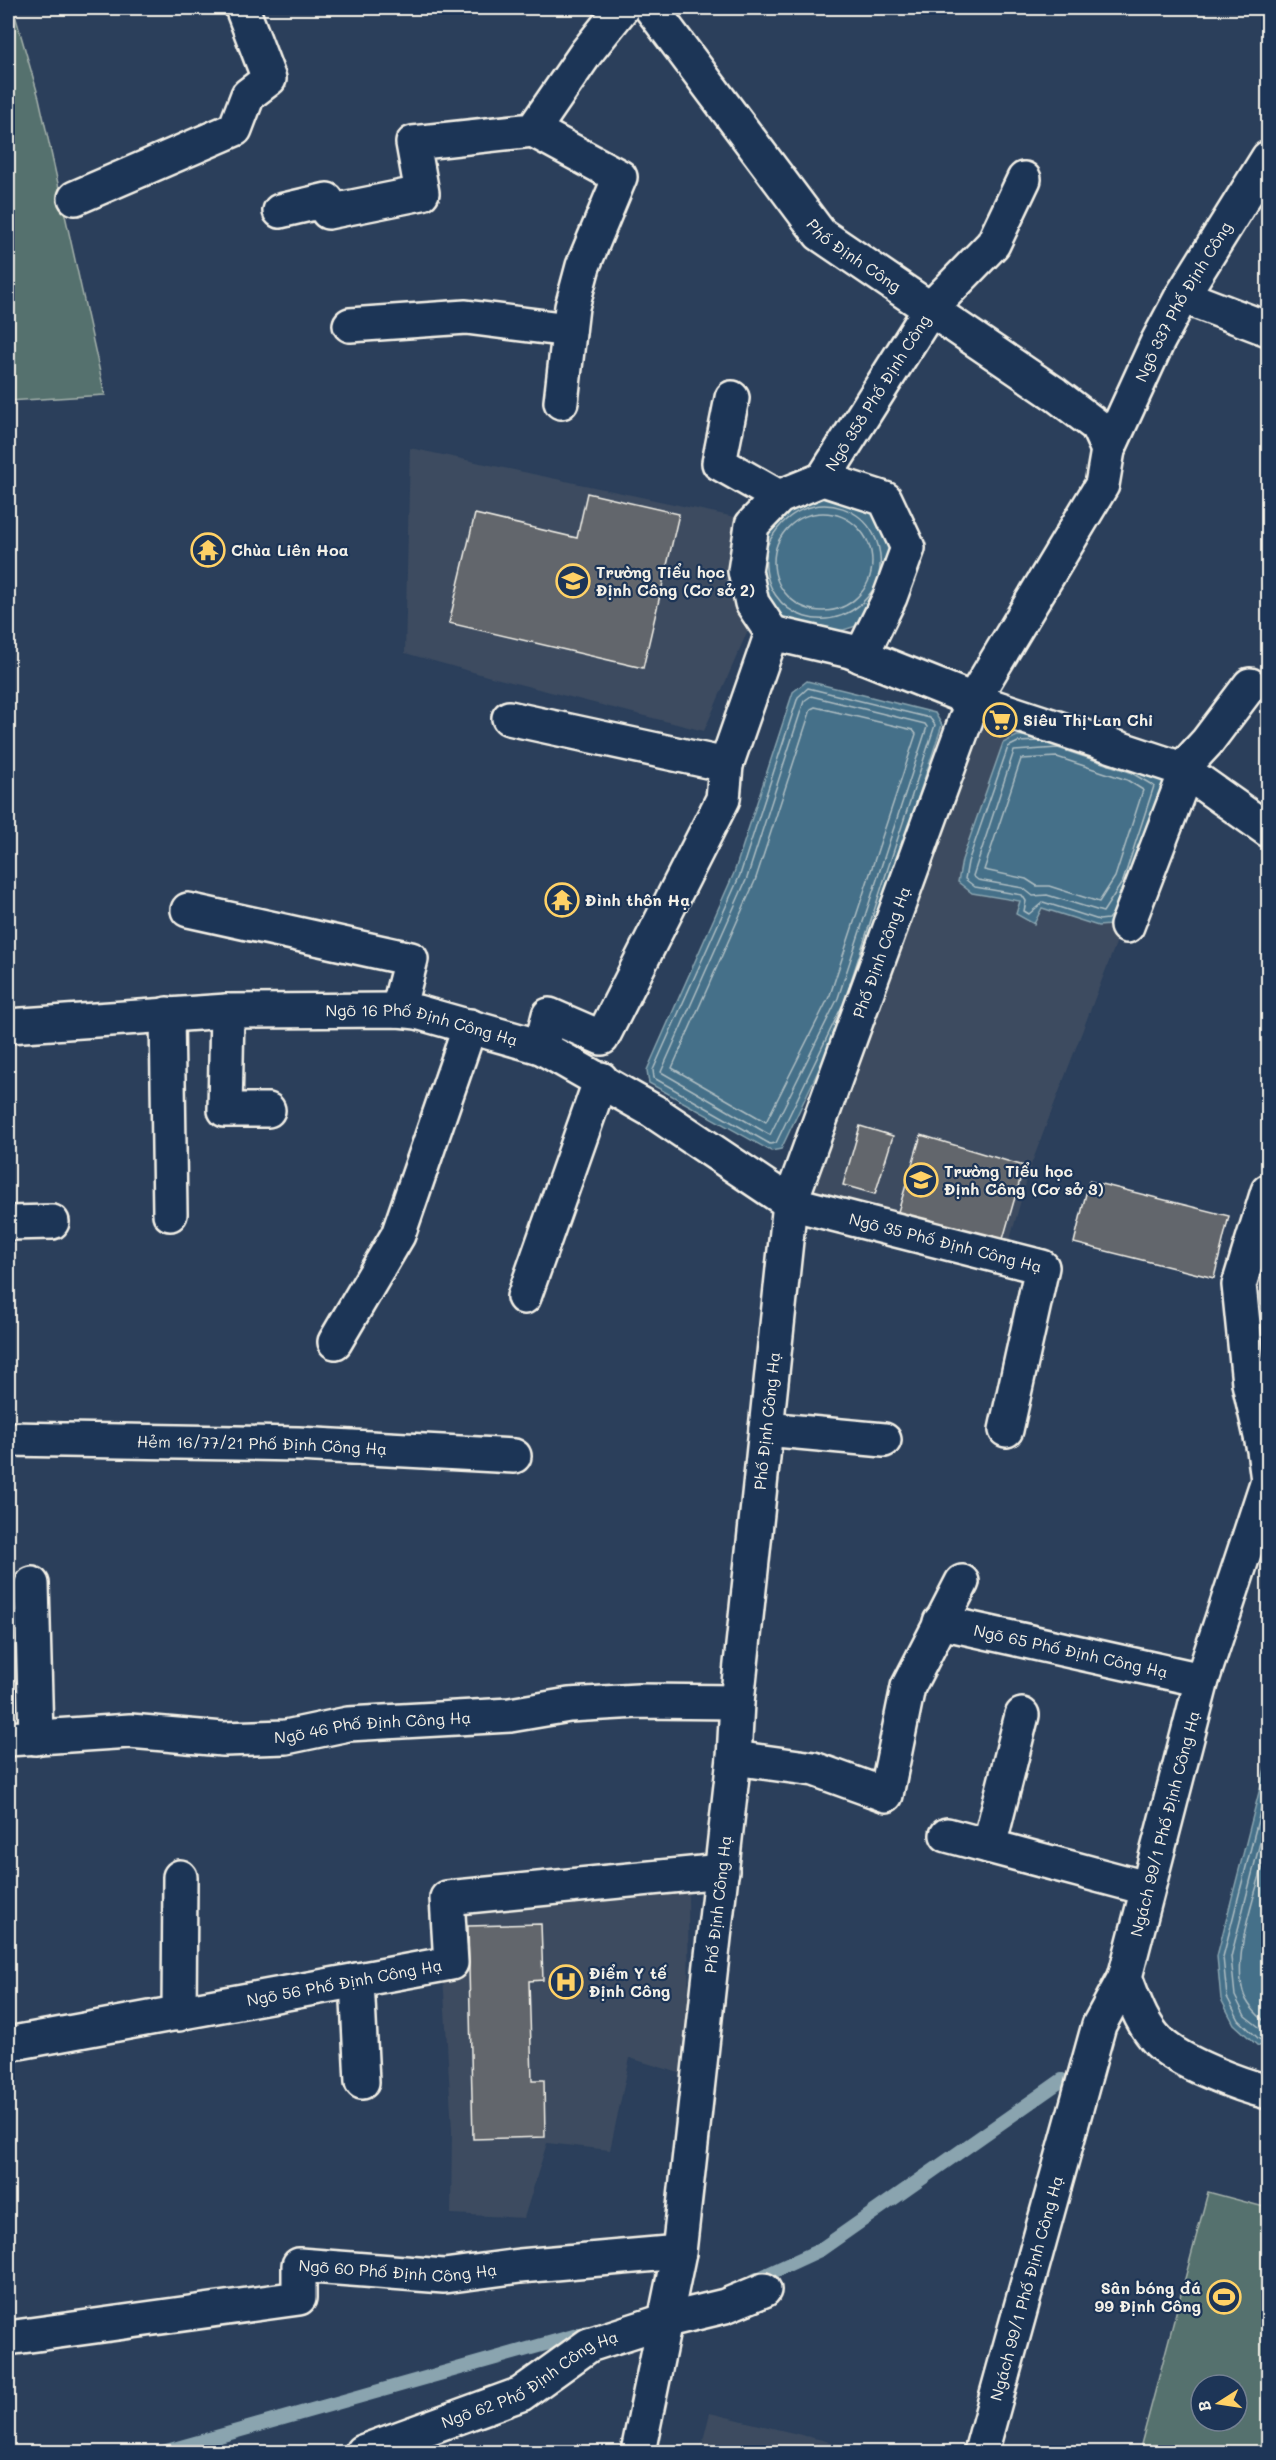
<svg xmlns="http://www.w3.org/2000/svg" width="1276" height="2460" font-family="Mali,sans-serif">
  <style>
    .built { fill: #3c4b60 }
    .green { fill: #55716e; stroke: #a4b1ab; stroke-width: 1.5; fill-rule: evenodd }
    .water { fill: #447089; stroke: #8aa4af; stroke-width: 1.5 }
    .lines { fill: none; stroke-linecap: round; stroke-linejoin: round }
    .shore { stroke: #aebdc2; stroke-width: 1.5 }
    .stream { stroke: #8aa4af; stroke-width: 14 }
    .building { fill: #62666c; stroke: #f4f1e8; stroke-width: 1.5 }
    .minor-casing { stroke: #f4f1e8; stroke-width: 38 }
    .minor { stroke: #1d3557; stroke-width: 33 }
    .labels { text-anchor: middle; stroke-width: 4.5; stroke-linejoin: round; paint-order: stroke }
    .street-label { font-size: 16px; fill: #f4f1e8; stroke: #1d3557 }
    .poi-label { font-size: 16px; font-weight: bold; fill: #f4f1e8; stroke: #1d3557; text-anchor: start }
  </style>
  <rect width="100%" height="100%" fill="#2b3f5b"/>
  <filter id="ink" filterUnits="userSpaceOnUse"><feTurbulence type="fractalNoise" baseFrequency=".0167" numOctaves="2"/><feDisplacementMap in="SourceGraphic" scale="12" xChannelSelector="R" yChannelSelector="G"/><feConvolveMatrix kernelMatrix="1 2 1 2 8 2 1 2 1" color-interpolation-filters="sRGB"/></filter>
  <g filter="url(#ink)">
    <g class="built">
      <polygon points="410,448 744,519 752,621 704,731 487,676 405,653"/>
      <polygon points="983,709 1182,771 1031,1165 1007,1250 810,1194"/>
      <polygon points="688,1873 689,2076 630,2058 610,2150 547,2143 524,2218 451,2214 452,2130 439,1906"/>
      <polygon points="710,2413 872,2452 700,2452"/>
    </g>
    <g class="green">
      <polygon points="8,8 13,8 39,98 105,395 8,401"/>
      <path d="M1208 2192 1268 2208V2452H1139ZM1201 2385H1237V2421H1201Z"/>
    </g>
    <g class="water">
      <polygon points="823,490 867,506 883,523 892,544 875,611 856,626 834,633 787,625 769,610 753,543 763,522"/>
      <polygon points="807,681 935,713 942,725 850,1004 781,1149 771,1151 649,1083 647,1070 734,873 793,692"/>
      <polygon points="1060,735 1169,780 1111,925 1098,926 1042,908 1034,924 1016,914 1020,901 972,893 958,882 962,860 1003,743 1017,736"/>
      <polygon points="1268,1757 1268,2048 1257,2045 1234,2024 1221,1999 1217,1956"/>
    </g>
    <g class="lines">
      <g class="shore">
        <circle cx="823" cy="562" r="49"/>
        <path d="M767 546C803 471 896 509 878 579"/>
        <path d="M766 554C760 620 839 644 874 588"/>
        <polygon points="811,696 925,724 927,727 838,998 770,1135 661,1072 747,878 804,701"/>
        <polygon points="815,707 913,730 916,734 830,995 766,1122 672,1068 755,881 811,709"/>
        <polyline points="1040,741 1018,742 1008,747 968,862 965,879 975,887 1022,895 1026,901 1024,911 1029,914 1043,902 1099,920 1108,919 1113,913"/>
        <polygon points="1058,748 1130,772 1154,786 1123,881 1103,912 1047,895 1033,896 1023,888 978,880 973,876 1014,751"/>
        <polygon points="1057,757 1127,780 1143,790 1115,877 1099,902 1049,886 1037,886 1026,879 984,870 1021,759"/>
        <polyline points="842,1006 776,1143 770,1144 654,1078 653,1070 740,875 798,697 808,688 930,718 935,725 850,984"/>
        <polyline points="1268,1781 1223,1957 1227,1997 1239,2020 1259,2039 1268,2042"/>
        <polyline points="1268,1811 1231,1957 1235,1996 1245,2016 1268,2034"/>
        <path d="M1268 1847C1258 1888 1232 1951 1243 1992 1247 2006 1258 2016 1268 2024"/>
      </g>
      <g class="stream">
        <polyline points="753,2281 820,2250 1062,2080"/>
        <polyline points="163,2452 588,2332"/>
      </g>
    </g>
    <g class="building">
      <polygon points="587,493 679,514 643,668 449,623 475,514 577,538"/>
      <polygon points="860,1126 893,1136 875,1194 843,1185"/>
      <polygon points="921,1135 1024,1166 1001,1246 897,1215"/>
      <polygon points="1089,1181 1229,1216 1214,1278 1074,1243"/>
      <polygon points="541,1924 543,1980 529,1981 532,2080 544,2080 545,2137 473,2139 468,1926"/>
    </g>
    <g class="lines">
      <defs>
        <g id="minor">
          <path id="s1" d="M651 8 820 234 1055 394 1097 426 1108 450"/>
          <polyline points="533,130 620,177 583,266 572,307 561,402"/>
          <polyline points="75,198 235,129 248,95 269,79 242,8"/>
          <polyline points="280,211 327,200 328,212 422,193 413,143 533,130 586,53 622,8"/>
          <polyline points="1182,296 1268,329"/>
          <polyline points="350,325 466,317 569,330"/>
          <polyline points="732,398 719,463 779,497"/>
          <path id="s2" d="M823 479 931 308 993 244 1024 179"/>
          <polyline points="772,633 752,603 745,571 752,525 779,497 823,479 885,499 908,548 890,597 861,656"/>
          <polyline points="509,718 726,765"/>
          <polyline points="1182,769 1207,742 1250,685"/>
          <polyline points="188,910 411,959 398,1010"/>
          <polyline points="1127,926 1186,772"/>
          <polyline points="227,1011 225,1110 268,1110"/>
          <polyline points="167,1014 170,1214"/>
          <path id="s3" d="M8 1026 227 1011 398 1010 417 1012 541 1047 653 1111 790 1203 1042 1267 1006 1430"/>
          <polyline points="541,1047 549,1015 602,1038 723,799 726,765 772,633 850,651 973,700 1182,769 1268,830"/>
          <polyline points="8,1223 52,1222"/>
          <polyline points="524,1297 601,1079"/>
          <polyline points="335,1342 398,1235 470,1026"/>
          <polyline points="766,1429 884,1440"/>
          <path id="s4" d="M8 1439 298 1444 514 1456"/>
          <polyline points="32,1584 36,1738"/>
          <path id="s5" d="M940 1622 1202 1680"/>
          <path id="s6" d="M8 1739 130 1731 223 1739 286 1737 348 1724 510 1715 569 1705 638 1701 737 1702"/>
          <polyline points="734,1758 814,1769 886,1795 908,1687 962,1582"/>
          <polyline points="947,1835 1146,1888"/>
          <polyline points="989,1846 1022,1715"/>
          <path d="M1125 1977C1134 2000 1141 2024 1159 2042 1180 2063 1240 2085 1268 2092"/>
          <polyline points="357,1980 362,2082"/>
          <polyline points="179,2014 180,1877"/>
          <path id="s7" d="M8 2044 451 1963 447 1898 722 1871"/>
          <path id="s8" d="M8 2338 299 2298V2265L444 2276 520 2266 679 2252"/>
          <path id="s9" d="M362 2452 521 2394 589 2345 667 2320 725 2306 764 2290"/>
          <path id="s10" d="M638 2452 679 2252 734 1758 737 1702 790 1203 973 700 1102 485 1108 450 1157 343 1182 296 1268 158"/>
          <path id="s11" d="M981 2452 1099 2025 1125 1977 1202 1680 1268 1480 1264 1450 1249 1383 1239 1285 1268 1191"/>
        </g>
      </defs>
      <use href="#minor" class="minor-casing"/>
      <use href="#minor" class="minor"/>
    </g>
  </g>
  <defs>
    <symbol id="temple-ring" viewBox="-11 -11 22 22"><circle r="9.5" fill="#1d3557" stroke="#ffd166" stroke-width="1.5"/><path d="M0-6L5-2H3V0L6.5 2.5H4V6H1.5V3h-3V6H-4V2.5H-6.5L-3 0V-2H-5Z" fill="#ffd166"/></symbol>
    <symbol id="school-ring" viewBox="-11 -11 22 22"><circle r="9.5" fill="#1d3557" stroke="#ffd166" stroke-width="1.5"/><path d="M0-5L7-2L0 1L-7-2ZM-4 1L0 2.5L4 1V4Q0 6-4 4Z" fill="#ffd166"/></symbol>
    <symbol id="supermarket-ring" viewBox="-11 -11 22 22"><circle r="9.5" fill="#1d3557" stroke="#ffd166" stroke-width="1.5"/><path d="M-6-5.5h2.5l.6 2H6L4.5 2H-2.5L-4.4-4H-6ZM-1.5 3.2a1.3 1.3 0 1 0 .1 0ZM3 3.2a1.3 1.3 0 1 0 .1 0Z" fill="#ffd166"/></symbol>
    <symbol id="hospital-ring" viewBox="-11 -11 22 22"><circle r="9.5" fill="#1d3557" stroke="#ffd166" stroke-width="1.5"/><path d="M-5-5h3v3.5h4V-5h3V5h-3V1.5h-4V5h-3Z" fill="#ffd166"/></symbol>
    <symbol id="stadium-ring" viewBox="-11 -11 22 22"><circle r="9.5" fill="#1d3557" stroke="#ffd166" stroke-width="1.5"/><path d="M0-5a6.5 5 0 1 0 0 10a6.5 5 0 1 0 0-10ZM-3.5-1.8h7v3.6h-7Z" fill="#ffd166"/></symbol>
  </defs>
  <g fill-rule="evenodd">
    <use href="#temple-ring" x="189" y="531" width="38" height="38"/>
    <use href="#school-ring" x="554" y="562" width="38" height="38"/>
    <use href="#supermarket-ring" x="981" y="701" width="38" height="38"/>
    <use href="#temple-ring" x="543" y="881" width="38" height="38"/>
    <use href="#school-ring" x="902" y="1161" width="38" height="38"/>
    <use href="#hospital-ring" x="547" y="1963" width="38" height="38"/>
    <use href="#stadium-ring" x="1205" y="2278" width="38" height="38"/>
  </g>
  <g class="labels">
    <g class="street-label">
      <text dy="6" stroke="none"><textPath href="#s1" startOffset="322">Phố Định Công</textPath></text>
      <text dy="6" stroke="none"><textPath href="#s10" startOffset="2247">Ngõ 337 Phố Định Công</textPath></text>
      <text dy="6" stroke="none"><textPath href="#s2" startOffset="102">Ngõ 358 Phố Định Công</textPath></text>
      <text dy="6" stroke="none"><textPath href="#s10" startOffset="1526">Phố Định Công Hạ</textPath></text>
      <text dy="6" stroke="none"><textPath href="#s3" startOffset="416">Ngõ 16 Phố Định Công Hạ</textPath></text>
      <text dy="6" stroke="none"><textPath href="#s3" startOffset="993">Ngõ 35 Phố Định Công Hạ</textPath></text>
      <text dy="6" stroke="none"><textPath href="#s10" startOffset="1040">Phố Định Công Hạ</textPath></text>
      <text dy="6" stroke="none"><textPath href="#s4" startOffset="254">Hẻm 16/77/21 Phố Định Công Hạ</textPath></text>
      <text dy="6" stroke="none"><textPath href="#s5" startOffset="134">Ngõ 65 Phố Định Công Hạ</textPath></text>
      <text dy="6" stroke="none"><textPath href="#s6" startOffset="366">Ngõ 46 Phố Định Công Hạ</textPath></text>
      <text dy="6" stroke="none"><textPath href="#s11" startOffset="656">Ngách 99/1 Phố Định Công Hạ</textPath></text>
      <text dy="6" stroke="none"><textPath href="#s10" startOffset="554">Phố Định Công Hạ</textPath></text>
      <text dy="6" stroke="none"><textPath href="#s7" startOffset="342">Ngõ 56 Phố Định Công Hạ</textPath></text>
      <text dy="6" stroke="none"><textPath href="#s8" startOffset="426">Ngõ 60 Phố Định Công Hạ</textPath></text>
      <text dy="6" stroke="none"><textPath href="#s11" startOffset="170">Ngách 99/1 Phố Định Công Hạ</textPath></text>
      <text dy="6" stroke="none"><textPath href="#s9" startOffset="184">Ngõ 62 Phố Định Công Hạ</textPath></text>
    </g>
    <g class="poi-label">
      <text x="231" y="556">Chùa Liên Hoa</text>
      <text x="596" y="578">Trường Tiểu học<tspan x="596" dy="18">Định Công (Cơ sở 2)</tspan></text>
      <text x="1023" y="726">Siêu Thị Lan Chi</text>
      <text x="585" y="906">Đình thôn Hạ</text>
      <text x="944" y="1177">Trường Tiểu học<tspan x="944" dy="18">Định Công (Cơ sở 3)</tspan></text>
      <text x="589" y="1979">Điểm Y tế<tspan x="589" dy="18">Định Công</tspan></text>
      <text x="1201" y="2294" text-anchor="end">Sân bóng đá<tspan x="1201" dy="18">99 Định Công</tspan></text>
    </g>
  </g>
  <rect width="1276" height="2460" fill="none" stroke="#1d3557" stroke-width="30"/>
  <rect x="15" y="15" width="1246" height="2430" fill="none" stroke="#f4f1e8" stroke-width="2" filter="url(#ink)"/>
  <g transform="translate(1219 2403) rotate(258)"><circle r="28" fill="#1d3557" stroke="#738091" stroke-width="1.5"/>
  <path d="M0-4.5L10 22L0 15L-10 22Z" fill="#ffd166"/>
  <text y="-9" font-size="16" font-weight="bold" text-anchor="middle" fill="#f4f1e8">B</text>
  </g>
</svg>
